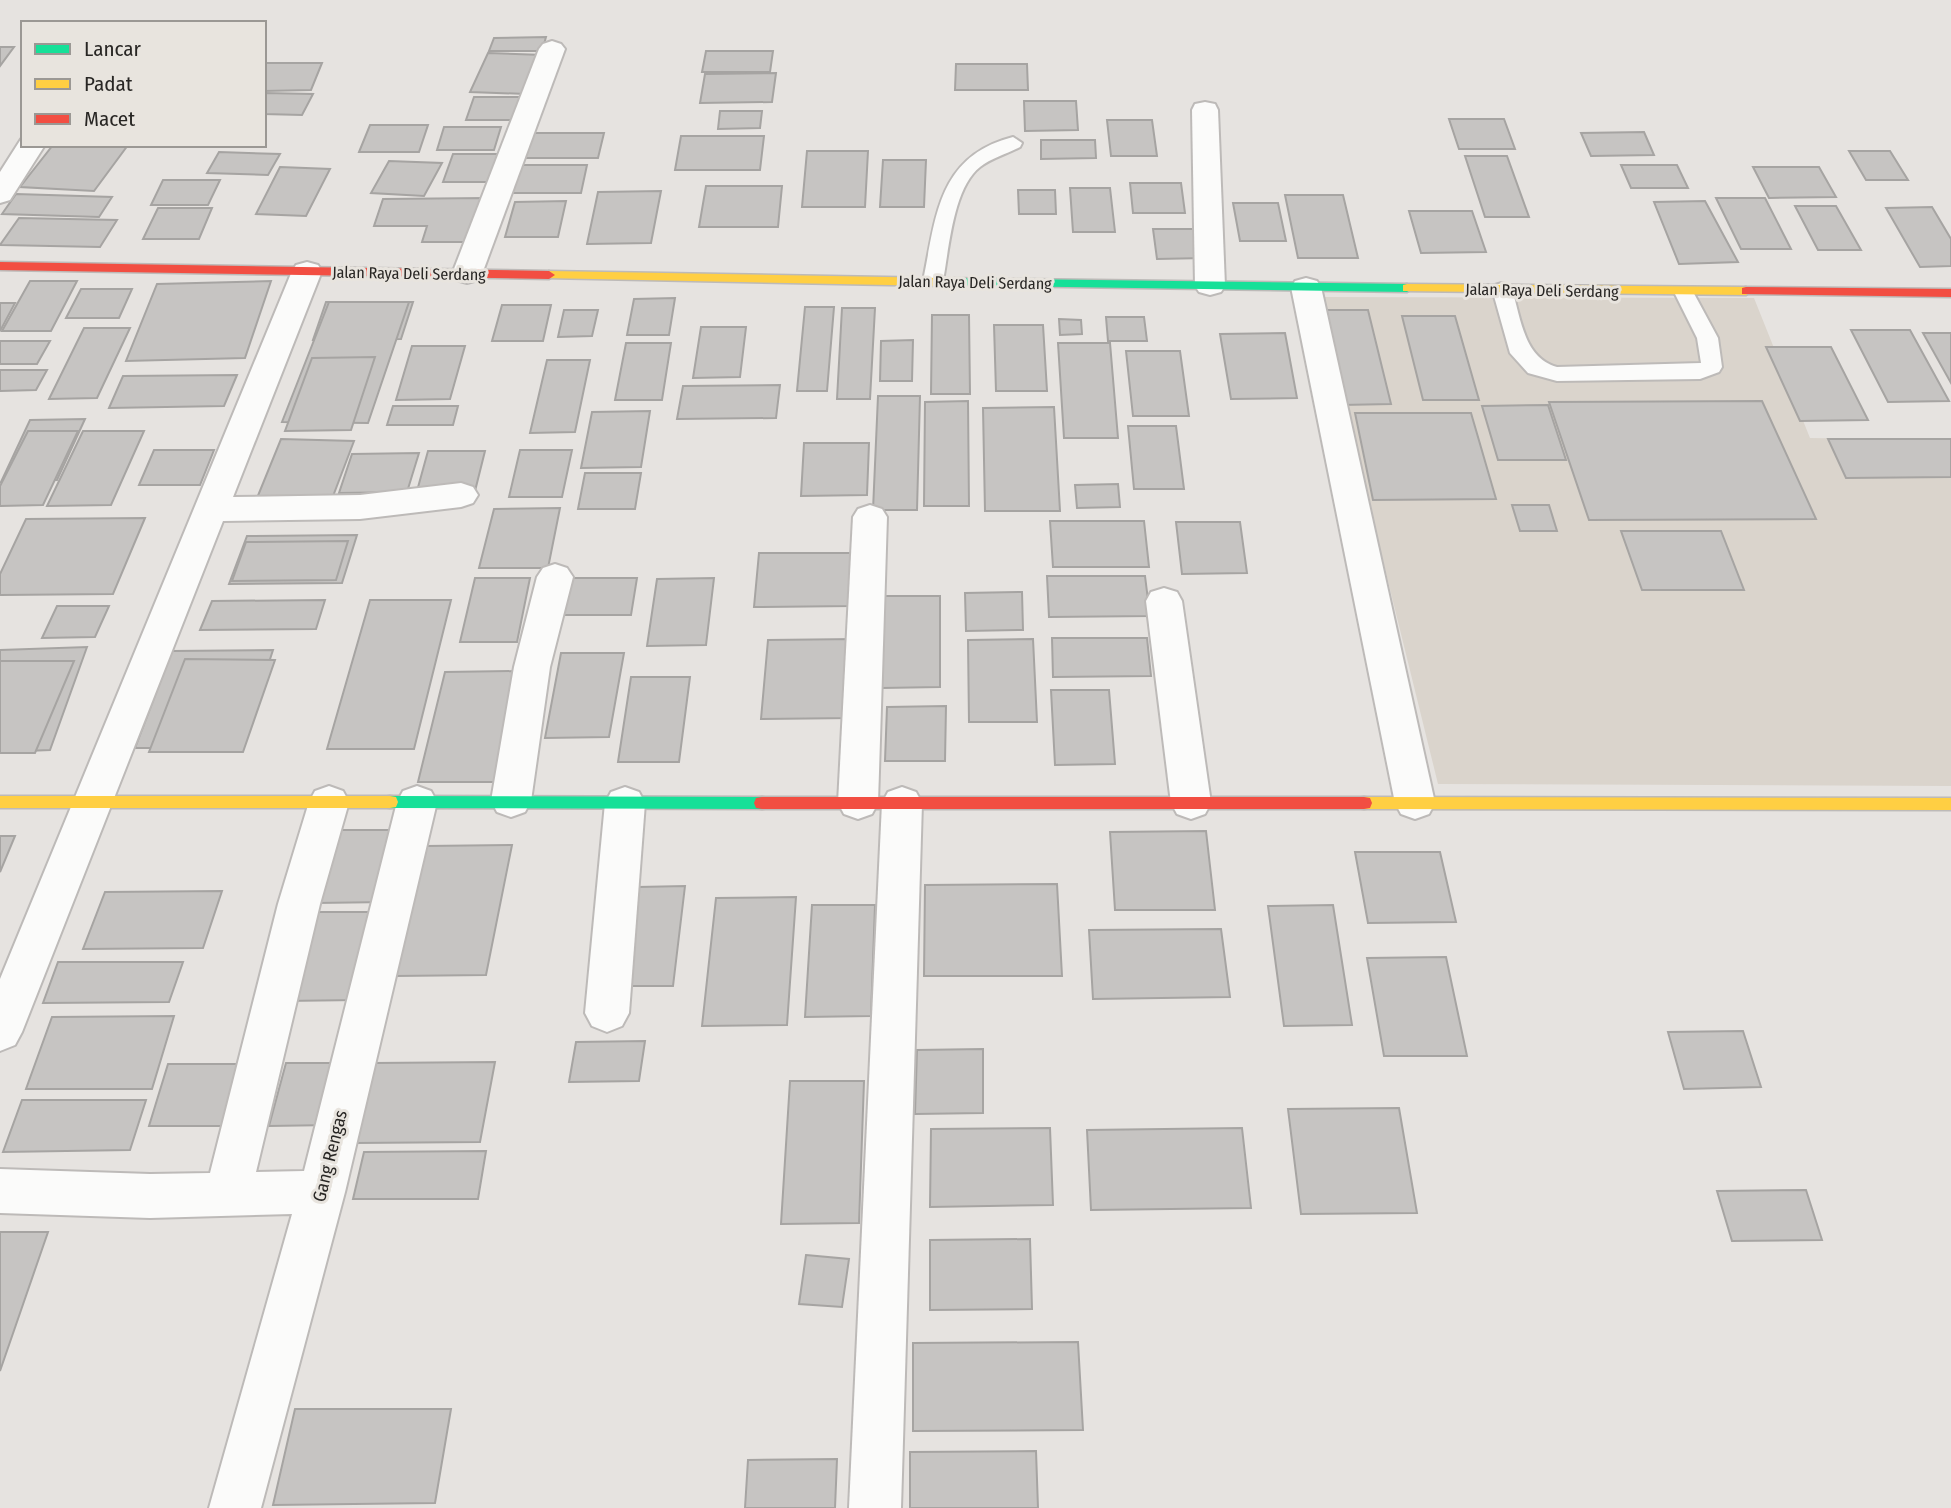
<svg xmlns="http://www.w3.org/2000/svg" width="1951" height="1508" font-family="'Fira Sans Condensed',sans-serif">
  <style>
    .built { fill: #dad4cc }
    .building { fill: #c6c4c2; stroke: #a6a4a2; stroke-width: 2 }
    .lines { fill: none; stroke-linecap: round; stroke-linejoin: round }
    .lane-casing { stroke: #bdbab8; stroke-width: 4 }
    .street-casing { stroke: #bdbab8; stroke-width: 4 }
    .fast-casing { stroke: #bdbab8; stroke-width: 3 }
    .slow-casing { stroke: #bdbab8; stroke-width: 3 }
    .jam-casing { stroke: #bdbab8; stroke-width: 3 }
    .lane { fill: #fbfbfa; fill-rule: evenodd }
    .street { fill: #fbfbfa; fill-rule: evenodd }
    .fast { fill: #16e098; fill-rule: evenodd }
    .slow { fill: #ffcf43; fill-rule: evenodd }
    .jam { fill: #f24e42; fill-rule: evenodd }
    .labels { text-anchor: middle; stroke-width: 6; stroke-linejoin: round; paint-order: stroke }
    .far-street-label { font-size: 16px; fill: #282624; stroke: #e8e4de }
    .street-label { font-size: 18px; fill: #282624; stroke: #e8e4de }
  </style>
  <rect width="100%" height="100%" fill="#e6e3e0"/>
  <polygon class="built" points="1318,297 1754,298 1810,438 1951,440 1951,786 1438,784"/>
  <g class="building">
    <polygon points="546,37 542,51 489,51 494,38"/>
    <polygon points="0,47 14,47 0,66"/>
    <polygon points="706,51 773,51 770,72 702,72"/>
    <polygon points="488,53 543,55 526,94 470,92"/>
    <polygon points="264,63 322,63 311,90 264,91"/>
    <polygon points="956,64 1027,64 1028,90 955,90"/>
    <polygon points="776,73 772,102 700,103 705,74"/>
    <polygon points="264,93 313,94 302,115 264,114"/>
    <polygon points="474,97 528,97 521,120 466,120"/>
    <polygon points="1024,101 1076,101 1078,130 1025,131"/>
    <polygon points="720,111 762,111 760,128 718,129"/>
    <polygon points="1449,119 1504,119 1515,149 1459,149"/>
    <polygon points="1107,120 1152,120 1157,156 1111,156"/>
    <polygon points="370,125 428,125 419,152 359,152"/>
    <polygon points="444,127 501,127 494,150 437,150"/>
    <polygon points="1644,132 1654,155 1591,156 1581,133"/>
    <polygon points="532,133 604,133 598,158 525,158"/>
    <polygon points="681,136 764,136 760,170 675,170"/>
    <polygon points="1041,140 1095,140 1096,158 1041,159"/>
    <polygon points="53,145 128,145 94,191 20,187"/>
    <polygon points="807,151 868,151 865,207 802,207"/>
    <polygon points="1849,151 1890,151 1908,180 1866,180"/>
    <polygon points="219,152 280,154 268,175 207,173"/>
    <polygon points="453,154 505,154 496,182 443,182"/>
    <polygon points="1465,156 1507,156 1529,217 1485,217"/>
    <polygon points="883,160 926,160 924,207 880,207"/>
    <polygon points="389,161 442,163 424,196 371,193"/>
    <polygon points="518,165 587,165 581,193 510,193"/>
    <polygon points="1621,165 1677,165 1688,188 1631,188"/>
    <polygon points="280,167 330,169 306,216 256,214"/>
    <polygon points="1753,167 1819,167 1836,197 1769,198"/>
    <polygon points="163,180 220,180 208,205 151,205"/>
    <polygon points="1130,183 1181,183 1185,213 1133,213"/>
    <polygon points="706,186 782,186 778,227 699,227"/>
    <polygon points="1070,188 1110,188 1115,232 1073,232"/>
    <polygon points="1018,190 1055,190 1056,214 1019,214"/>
    <polygon points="661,191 651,243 587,244 598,192"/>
    <polygon points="16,194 112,197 99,217 2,214"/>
    <polygon points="1285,195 1343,195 1358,258 1298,258"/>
    <polygon points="486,198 475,242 422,242 427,226 374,226 383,199"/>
    <polygon points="1716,198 1765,198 1791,249 1741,249"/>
    <polygon points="566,201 558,237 505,237 515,202"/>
    <polygon points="1705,201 1738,262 1679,264 1654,202"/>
    <polygon points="1233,203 1278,203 1286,241 1240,241"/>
    <polygon points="1795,206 1836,206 1861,250 1818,250"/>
    <polygon points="1932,207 1951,239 1951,266 1920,267 1886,208"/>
    <polygon points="158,208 212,208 199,239 143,239"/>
    <polygon points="1409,211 1472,211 1486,252 1421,253"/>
    <polygon points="19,218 117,220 100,247 0,245"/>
    <polygon points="1153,229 1200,229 1205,258 1157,259"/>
    <polygon points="30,281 77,281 51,331 2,331"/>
    <polygon points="271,281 245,358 126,361 157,284"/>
    <polygon points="81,289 132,289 119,318 66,318"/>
    <polygon points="675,298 669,335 627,335 634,299"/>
    <polygon points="326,302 413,302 401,339 313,340"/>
    <polygon points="329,302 409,302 368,423 282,422"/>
    <polygon points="0,303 15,303 0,331"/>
    <polygon points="502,305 551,305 543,341 492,341"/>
    <polygon points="805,307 834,307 827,391 797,391"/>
    <polygon points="842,308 875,308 870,399 837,399"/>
    <polygon points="564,310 598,310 592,336 558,337"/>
    <polygon points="1321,310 1368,310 1391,404 1341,405"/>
    <polygon points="932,315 969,315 970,394 931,394"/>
    <polygon points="1402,316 1455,316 1479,400 1423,400"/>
    <polygon points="1106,317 1144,317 1147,341 1108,341"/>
    <polygon points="1059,319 1081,320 1082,334 1060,335"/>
    <polygon points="994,325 1043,325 1047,391 996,391"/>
    <polygon points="701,327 746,327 740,377 693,378"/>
    <polygon points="84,328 130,328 97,398 49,399"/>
    <polygon points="1851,330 1910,330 1949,401 1888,402"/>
    <polygon points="1285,333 1297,398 1231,399 1220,334"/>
    <polygon points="1923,333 1951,333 1951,383"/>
    <polygon points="913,340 912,381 880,381 881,341"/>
    <polygon points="0,341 50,341 37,364 0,364"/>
    <polygon points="626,343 671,343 662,400 615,400"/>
    <polygon points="1058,343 1110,343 1118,438 1064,438"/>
    <polygon points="412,346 465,346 450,399 396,400"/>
    <polygon points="1766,347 1831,347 1868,420 1800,421"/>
    <polygon points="1126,351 1180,351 1189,416 1133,416"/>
    <polygon points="375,357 351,430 285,431 312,358"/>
    <polygon points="547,360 590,360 575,432 530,433"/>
    <polygon points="0,370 47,370 36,390 0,391"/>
    <polygon points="237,375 224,406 109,408 123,376"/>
    <polygon points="780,385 776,418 677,419 683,386"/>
    <polygon points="878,396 920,396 917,510 873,510"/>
    <polygon points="968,401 969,506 924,506 925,402"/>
    <polygon points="1762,401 1816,519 1589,520 1549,402"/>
    <polygon points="1548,405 1566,460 1498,460 1482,406"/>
    <polygon points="393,406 458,406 453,425 387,425"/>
    <polygon points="1054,407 1060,511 985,511 983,408"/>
    <polygon points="650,411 641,467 581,468 592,412"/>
    <polygon points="1355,413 1471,413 1496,499 1373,500"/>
    <polygon points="85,419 57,480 1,482 30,420"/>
    <polygon points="1128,426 1176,426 1184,489 1134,489"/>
    <polygon points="28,431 78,431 43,505 0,506 0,486"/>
    <polygon points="83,431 144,431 111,505 47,506"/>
    <polygon points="281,439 354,441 330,504 255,503"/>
    <polygon points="1828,439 1951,439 1951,477 1846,478"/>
    <polygon points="804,443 869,443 867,495 801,496"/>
    <polygon points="154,450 214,450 200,485 139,485"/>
    <polygon points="520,450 572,450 562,497 509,497"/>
    <polygon points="428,451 485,451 475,491 417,491"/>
    <polygon points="419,453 407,492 339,493 352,454"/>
    <polygon points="585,473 641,473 635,509 578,509"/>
    <polygon points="1118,484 1120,507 1077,508 1075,485"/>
    <polygon points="1512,505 1549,505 1557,531 1520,531"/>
    <polygon points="560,508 548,568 479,568 494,509"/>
    <polygon points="145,518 113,594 0,595 0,574 26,519"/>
    <polygon points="1050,521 1144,521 1149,567 1053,567"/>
    <polygon points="1176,522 1240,522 1247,573 1182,574"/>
    <polygon points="1621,531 1721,531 1744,590 1642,590"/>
    <polygon points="357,535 342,583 229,584 247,536"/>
    <polygon points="348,541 336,580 232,581 246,542"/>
    <polygon points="759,553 854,553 851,606 754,607"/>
    <polygon points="1047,576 1145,576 1150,616 1049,617"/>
    <polygon points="475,578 530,578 517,642 460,642"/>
    <polygon points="568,578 637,578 631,615 561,615"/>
    <polygon points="714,578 706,645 647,646 657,579"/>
    <polygon points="1022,592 1023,630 966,631 965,593"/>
    <polygon points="884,596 940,596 940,687 882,688"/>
    <polygon points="325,600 316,629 200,630 212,601"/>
    <polygon points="370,600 451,600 414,749 327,749"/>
    <polygon points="57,606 109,606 95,637 42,638"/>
    <polygon points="1052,638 1147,638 1151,676 1053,677"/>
    <polygon points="856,639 852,718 761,719 768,640"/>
    <polygon points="1033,639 1037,722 969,722 968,640"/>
    <polygon points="87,647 50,750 0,752 0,650"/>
    <polygon points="273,650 241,748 135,748 172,651"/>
    <polygon points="561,653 624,653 609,737 545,738"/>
    <polygon points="185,659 275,660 243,752 149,752"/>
    <polygon points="0,661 74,661 35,753 0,753"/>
    <polygon points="519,671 495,782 418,782 445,672"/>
    <polygon points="631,677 690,677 679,762 618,762"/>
    <polygon points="1051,690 1109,690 1115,764 1055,765"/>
    <polygon points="946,706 945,761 885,761 887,707"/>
    <polygon points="336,830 405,830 387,902 316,903"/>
    <polygon points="1206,831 1215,910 1115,910 1110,832"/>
    <polygon points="0,836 15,836 0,872"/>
    <polygon points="512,845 486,975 395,976 426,846"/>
    <polygon points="1355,852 1440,852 1456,922 1368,923"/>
    <polygon points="1057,884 1062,976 924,976 925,885"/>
    <polygon points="685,886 673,986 625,986 638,887"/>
    <polygon points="222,891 203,948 83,949 105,892"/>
    <polygon points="796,897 787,1025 702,1026 716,898"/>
    <polygon points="812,905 875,905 871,1016 805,1017"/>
    <polygon points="1333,905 1352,1025 1284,1026 1268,906"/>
    <polygon points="309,912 379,912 357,1000 284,1001"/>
    <polygon points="1221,929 1230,997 1093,999 1089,930"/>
    <polygon points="1446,957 1467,1056 1384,1056 1367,958"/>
    <polygon points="58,962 183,962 169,1002 43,1003"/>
    <polygon points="174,1016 152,1089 26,1089 52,1017"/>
    <polygon points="1743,1031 1761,1087 1684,1089 1668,1032"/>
    <polygon points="645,1041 639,1081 569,1082 576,1042"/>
    <polygon points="983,1049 983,1113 915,1114 917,1050"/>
    <polygon points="495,1062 480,1142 355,1143 374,1063"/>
    <polygon points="286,1063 348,1063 332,1125 269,1126"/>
    <polygon points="168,1064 242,1064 224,1126 149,1126"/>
    <polygon points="790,1081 864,1081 859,1223 781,1224"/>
    <polygon points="22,1100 146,1100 130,1150 3,1152"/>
    <polygon points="1399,1108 1417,1213 1301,1214 1288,1109"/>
    <polygon points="1050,1128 1053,1205 930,1207 931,1129"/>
    <polygon points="1242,1128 1251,1208 1091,1210 1087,1130"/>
    <polygon points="486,1151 478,1199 353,1199 364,1152"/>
    <polygon points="1806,1190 1822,1240 1732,1241 1717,1191"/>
    <polygon points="0,1232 48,1232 0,1371"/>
    <polygon points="1030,1239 1032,1309 930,1310 930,1240"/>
    <polygon points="806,1255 849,1259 842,1307 799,1304"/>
    <polygon points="1078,1342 1083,1430 913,1431 913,1343"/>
    <polygon points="295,1409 451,1409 435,1503 273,1505"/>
    <polygon points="1036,1451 1038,1508 910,1508 910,1452"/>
    <polygon points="837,1459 835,1508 745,1508 748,1460"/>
  </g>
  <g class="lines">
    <defs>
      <g id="lane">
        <path d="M1013 137 1022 143 1020 147C1007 154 991 158 980 167 953 188 949 249 943 281L940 285H926L923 281C936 217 938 156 1013 137Z"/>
        <path d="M1502 283 1509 285 1512 289C1521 319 1524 358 1557 367L1701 363 1697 338 1674 292 1677 288H1691L1718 338 1722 367 1719 372 1700 379 1557 381 1528 373 1510 353 1492 289 1495 285Z"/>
      </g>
      <g id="street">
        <polygon points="552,41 561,44 565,49 482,274 478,280 467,283 456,280 452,274 539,49 543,44"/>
        <polygon points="1205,102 1215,104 1218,110 1225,286 1221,292 1210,295 1199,292 1195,286 1192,110 1195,104"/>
        <polygon points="21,139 23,145 45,145 10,200 0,203 0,172"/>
        <polygon points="307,262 318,265 322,271 233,497 360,495 461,483 473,487 478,495 473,503 461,507 360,519 223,521 22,1032 15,1045 0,1051 0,979 292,271 296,265"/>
        <polygon points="1306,278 1317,281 1321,287 1435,803 1429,814 1415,819 1401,814 1395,803 1291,287 1295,281"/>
        <polygon points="870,505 882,509 887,517 878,803 872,814 858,819 844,814 838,803 853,517 858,509"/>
        <polygon points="555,564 567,568 573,577 550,667 531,801 525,812 511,817 497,812 491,801 514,667 537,577 543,568"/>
        <polygon points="1164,588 1177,592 1182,601 1211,803 1205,814 1191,819 1177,814 1171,803 1146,601 1151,592"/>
        <polygon points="329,786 343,791 349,802 320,904 256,1172 304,1171 397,802 403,791 417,786 431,791 437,802 345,1192 261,1508 209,1508 292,1214 150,1218 0,1213 0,1169 150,1174 210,1173 278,904 309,802 315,791"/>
        <polygon points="625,787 639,792 645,803 629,1013 622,1026 607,1032 592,1026 585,1013 605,803 611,792"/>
        <polygon points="902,787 916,792 922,803 901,1508 849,1508 882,803 888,792"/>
      </g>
      <g id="fast">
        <polygon points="940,278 1407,284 1413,288 1407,292 936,285 934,282"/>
        <polygon points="390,796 762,797 768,798 770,803 768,808 762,809 390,808 384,807 382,802 384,797"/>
      </g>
      <g id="slow">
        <polygon points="549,271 940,278 946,282 940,286 545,278 543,275"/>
        <polygon points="1407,284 1746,287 1752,291 1746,295 1403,291 1403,285"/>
        <polygon points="0,796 390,796 396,797 398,802 396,807 390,808 0,808"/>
        <polygon points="1364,797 1951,798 1951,810 1364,809 1358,808 1356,803 1358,798"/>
      </g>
      <g id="jam">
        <polygon points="0,262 549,271 555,275 549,279 0,270"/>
        <polygon points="1746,287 1951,289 1951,297 1742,294 1742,288"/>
        <polygon points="762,797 1364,797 1370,798 1372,803 1370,808 1364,809 762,809 756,808 754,803 756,798"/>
      </g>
    </defs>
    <use href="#lane" class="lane-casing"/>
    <use href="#street" class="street-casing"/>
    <use href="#fast" class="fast-casing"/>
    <use href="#slow" class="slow-casing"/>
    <use href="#jam" class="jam-casing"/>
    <use href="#lane" class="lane"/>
    <use href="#street" class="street"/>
    <use href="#fast" class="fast"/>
    <use href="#slow" class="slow"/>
    <use href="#jam" class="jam"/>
  </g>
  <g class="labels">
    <g class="far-street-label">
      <text transform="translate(409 273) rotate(1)" y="6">Jalan Raya Deli Serdang</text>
      <text transform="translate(975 282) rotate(1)" y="6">Jalan Raya Deli Serdang</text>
      <text transform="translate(1542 290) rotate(1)" y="6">Jalan Raya Deli Serdang</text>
    </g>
    <g class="street-label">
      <text transform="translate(330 1156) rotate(-76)" y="6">Gang Rengas</text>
    </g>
  </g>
  <rect x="21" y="21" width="245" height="126" fill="#e8e4de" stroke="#9b9894" stroke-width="2"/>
  <rect x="35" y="44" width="35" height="10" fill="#16e098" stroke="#9b9894" stroke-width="2"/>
  <text x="84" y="56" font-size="21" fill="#282624">Lancar</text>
  <rect x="35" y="79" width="35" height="10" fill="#ffcf43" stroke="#9b9894" stroke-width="2"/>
  <text x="84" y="91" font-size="21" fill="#282624">Padat</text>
  <rect x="35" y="114" width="35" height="10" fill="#f24e42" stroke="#9b9894" stroke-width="2"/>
  <text x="84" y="126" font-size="21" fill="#282624">Macet</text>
</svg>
